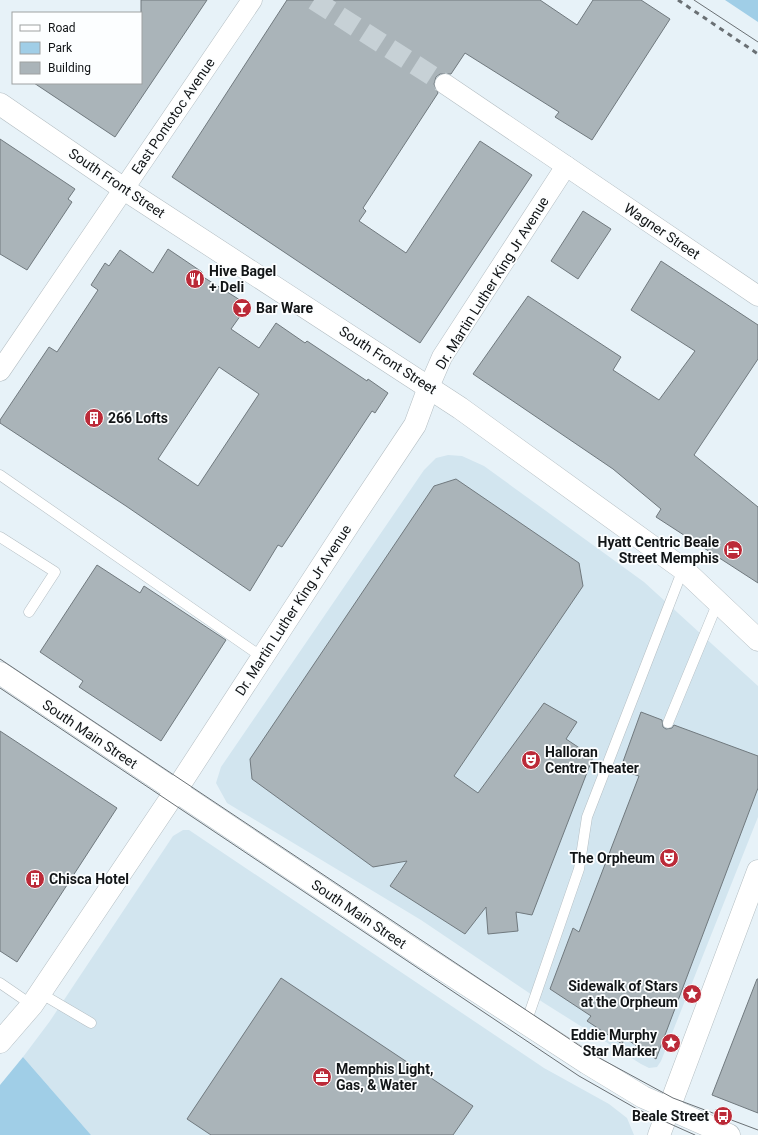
<svg xmlns="http://www.w3.org/2000/svg" width="758" height="1135" font-family="Roboto,sans-serif">
  <style>
    .built { fill: #d2e5ef }
    .green { fill: #a0cee7 }
    .building { fill: #aab4b9; stroke: #70797e; fill-rule: evenodd }
    .lines { fill: none; stroke-linecap: round; stroke-linejoin: round }
    .street-tunnel { stroke: #c7d1d6; stroke-width: 20; stroke-dasharray: 20 10; stroke-linecap: butt }
    .lane-casing { stroke: #b4bec3; stroke-width: 11 }
    .street-casing { stroke: #b4bec3; stroke-width: 21 }
    .secondary-casing { stroke: #b4bec3; stroke-width: 23 }
    .lane { stroke: #fff; stroke-width: 10 }
    .street { stroke: #fff; stroke-width: 20 }
    .secondary { stroke: #fff; stroke-width: 22 }
    .tram { stroke: #6a7074; stroke-width: 1 }
    .rail { stroke: #6a7074; stroke-width: 3; stroke-dasharray: 5 5; stroke-linecap: butt }
    .labels { text-anchor: middle; stroke-width: 3.5; stroke-linejoin: round; paint-order: stroke }
    .street-label { font-size: 14px; fill: #121517; stroke: #fcfeff }
    .poi-label { font-size: 14px; font-weight: bold; fill: #121517; stroke: #fcfeff; text-anchor: start }
  </style>
  <rect width="100%" height="100%" fill="#e7f2f8"/>
  <g class="built">
    <polygon points="448,455 462,456 484,466 644,582 758,686 758,817 661,1061 657,1067 649,1068 641,1064 544,1003 421,920 227,803 216,783 221,767 424,470 436,458"/>
    <polygon points="183,830 189,830 544,1068 609,1104 627,1118 634,1135 91,1135 23,1057 50,1021 173,836"/>
  </g>
  <g class="green">
    <polygon points="725,0 758,0 758,22"/>
    <polygon points="23,1057 91,1135 0,1135 0,1085"/>
  </g>
  <g class="building">
    <polygon points="141,0 207,0 115,137 34,83 141,83"/>
    <polygon points="287,0 540,0 577,25 593,0 641,0 670,19 592,140 555,117 559,112 465,53 451,74 440,74 436,77 434,84 438,93 363,208 366,211 359,221 406,253 480,141 532,175 420,343 172,177"/>
    <polygon points="0,139 75,189 68,199 72,202 27,270 0,254"/>
    <polygon points="583,211 611,229 578,279 551,261"/>
    <path d="M168 249 202 272 200 275 248 305 231 329 259 348 276 323 305 343 307 341 367 381 368 379 388 393 375 413 372 411 282 547 278 545 250 591 126 506 0 423V420L49 347 57 352 98 290 91 285 105 263 109 266 120 250 153 273ZM219 367 259 394 198 486 158 459Z"/>
    <polygon points="661,261 758,325 758,359 694,455 758,507 758,583 656,517 661,509 613,469 473,374 528,296 621,357 613,370 659,400 695,351 631,310"/>
    <polygon points="456,479 579,563 583,586 454,776 478,793 544,703 577,722 566,739 593,757 532,915 516,912 518,931 488,934 486,907 465,934 390,886 407,861 373,867 252,779 250,759 434,486"/>
    <polygon points="97,565 140,593 144,586 226,640 161,741 79,687 83,681 40,652"/>
    <polygon points="641,712 662,720 663,727 666,729 672,728 674,725 758,756 758,788 656,1059 625,1038 622,1044 587,1021 591,1016 550,989 573,928 579,932 639,776 620,770"/>
    <polygon points="0,731 117,808 17,962 0,951"/>
    <polygon points="281,978 473,1106 453,1135 211,1135 187,1119"/>
    <polygon points="757,979 758,979 758,1113 712,1095"/>
  </g>
  <g class="lines">
    <polyline class="street-tunnel" points="314,0 445,84"/>
    <defs>
      <g id="lane">
        <polyline points="0,475 262,657"/>
        <polyline points="0,537 55,572 29,612"/>
        <polyline points="668,723 718,602"/>
        <polyline points="0,983 32,1005"/>
        <polyline points="40,993 91,1023"/>
        <polyline points="526,1023 579,869 587,817 683,569"/>
      </g>
      <g id="street">
        <polyline points="445,84 758,296"/>
        <polyline points="0,371 252,0"/>
        <polyline points="429,387 442,357 566,166"/>
      </g>
      <g id="secondary">
        <polyline points="0,104 124,189 460,408 683,569 758,640"/>
        <polyline points="0,673 418,953 587,1063 643,1097 729,1135"/>
        <polyline points="0,1042 32,1005 169,801 353,518 415,425 429,387"/>
        <polyline points="659,1135 758,871"/>
      </g>
    </defs>
    <use href="#lane" class="lane-casing"/>
    <use href="#street" class="street-casing"/>
    <use href="#secondary" class="secondary-casing"/>
    <use href="#lane" class="lane"/>
    <use href="#street" class="street"/>
    <use href="#secondary" class="secondary"/>
    <g class="tram">
      <polyline points="694,0 758,42"/>
      <polyline points="0,659 592,1054 673,1098 758,1130"/>
      <polyline points="0,688 579,1076 637,1109 695,1135"/>
    </g>
    <polyline class="rail" points="678,0 758,54"/>
  </g>
  <defs>
    <symbol id="restaurant-disc" viewBox="-11 -11 22 22"><circle r="9.5" fill="#bb2a38" stroke="#fcfeff"/><path d="M-5-6h1v4h1v-4h1v4h1v-4h1v5L-1.5 .5V6h-2V.5L-5-1ZM5-6V6H3V1.5H1.5Q1.5-4 5-6Z" fill="#fff"/></symbol>
    <symbol id="bar-disc" viewBox="-11 -11 22 22"><circle r="9.5" fill="#bb2a38" stroke="#fcfeff"/><path d="M-6-5H6L.8 .8V4.5H3.5V6h-7V4.5H-.8V.8Z" fill="#fff"/></symbol>
    <symbol id="building-disc" viewBox="-11 -11 22 22"><circle r="9.5" fill="#bb2a38" stroke="#fcfeff"/><path d="M-4-6H4V6H1V3H-1V6H-4ZM-2.5-4.3h1.7v1.8h-1.7ZM.8-4.3h1.7v1.8H.8ZM-2.5-1h1.7V.8h-1.7ZM.8-1h1.7V.8H.8Z" fill="#fff"/></symbol>
    <symbol id="hotel-disc" viewBox="-11 -11 22 22"><circle r="9.5" fill="#bb2a38" stroke="#fcfeff"/><path d="M-6-4.5h1.5V1H6V5H4.5V3h-9V5H-6ZM-4 0a1.8 1.8 0 1 1 3.6 0ZM.5 0V-2.5h3Q6-2.5 6 0Z" fill="#fff"/></symbol>
    <symbol id="theatre-disc" viewBox="-11 -11 22 22"><circle r="9.5" fill="#bb2a38" stroke="#fcfeff"/><path d="M-5-5.5Q0-4 5-5.5V0Q5 5 0 6Q-5 5-5 0ZM-3.3-2.5H-1v1.5H-3.3ZM1-2.5H3.3v1.5H1ZM-2.8 1Q0 5.5 2.8 1Z" fill="#fff"/></symbol>
    <symbol id="sight-disc" viewBox="-11 -11 22 22"><circle r="9.5" fill="#bb2a38" stroke="#fcfeff"/><path d="M0-6L1.8-2.2L6-1.7L2.9 1.2L3.7 5.4L0 3.3L-3.7 5.4L-2.9 1.2L-6-1.7L-1.8-2.2Z" fill="#fff"/></symbol>
    <symbol id="office-disc" viewBox="-11 -11 22 22"><circle r="9.5" fill="#bb2a38" stroke="#fcfeff"/><path d="M-6-3h4V-5.5h4V-3h4V5H-6ZM-1-4.5V-3h2v-1.5ZM-6 0V1H6V0Z" fill="#fff"/></symbol>
    <symbol id="bus-disc" viewBox="-11 -11 22 22"><circle r="9.5" fill="#bb2a38" stroke="#fcfeff"/><path d="M-5-6H5V4H4V6H2V4H-2V6H-4V4H-5ZM-3.5-4V0h7V-4ZM-3.5 1.2v1.5H-2V1.2ZM2 1.2v1.5H3.5V1.2Z" fill="#fff"/></symbol>
  </defs>
  <g fill-rule="evenodd">
    <use href="#restaurant-disc" x="184" y="268" width="22" height="22"/>
    <use href="#bar-disc" x="231" y="297" width="22" height="22"/>
    <use href="#building-disc" x="83" y="407" width="22" height="22"/>
    <use href="#hotel-disc" x="722" y="539" width="22" height="22"/>
    <use href="#theatre-disc" x="520" y="749" width="22" height="22"/>
    <use href="#theatre-disc" x="658" y="847" width="22" height="22"/>
    <use href="#building-disc" x="24" y="868" width="22" height="22"/>
    <use href="#sight-disc" x="681" y="983" width="22" height="22"/>
    <use href="#sight-disc" x="660" y="1032" width="22" height="22"/>
    <use href="#office-disc" x="311" y="1066" width="22" height="22"/>
    <use href="#bus-disc" x="712" y="1105" width="22" height="22"/>
  </g>
  <g class="labels">
    <g class="street-label">
      <text transform="translate(173 116) rotate(-56)" y="5">East Pontotoc Avenue</text>
      <text transform="translate(117 183) rotate(34)" y="5">South Front Street</text>
      <text transform="translate(662 231) rotate(34)" y="5">Wagner Street</text>
      <text transform="translate(492 283) rotate(-58)" y="5">Dr. Martin Luther King Jr Avenue</text>
      <text transform="translate(388 360) rotate(33)" y="5">South Front Street</text>
      <text transform="translate(293 610) rotate(-57)" y="5">Dr. Martin Luther King Jr Avenue</text>
      <text transform="translate(90 734) rotate(34)" y="5">South Main Street</text>
      <text transform="translate(359 914) rotate(34)" y="5">South Main Street</text>
    </g>
    <g class="poi-label">
      <text x="209" y="276">Hive Bagel<tspan x="209" dy="16">+ Deli</tspan></text>
      <text x="256" y="313">Bar Ware</text>
      <text x="108" y="423">266 Lofts</text>
      <text x="719" y="547" text-anchor="end">Hyatt Centric Beale<tspan x="719" dy="16">Street Memphis</tspan></text>
      <text x="545" y="757">Halloran<tspan x="545" dy="16">Centre Theater</tspan></text>
      <text x="655" y="863" text-anchor="end">The Orpheum</text>
      <text x="49" y="884">Chisca Hotel</text>
      <text x="678" y="991" text-anchor="end">Sidewalk of Stars<tspan x="678" dy="16">at the Orpheum</tspan></text>
      <text x="657" y="1040" text-anchor="end">Eddie Murphy<tspan x="657" dy="16">Star Marker</tspan></text>
      <text x="336" y="1074">Memphis Light,<tspan x="336" dy="16">Gas, &amp; Water</tspan></text>
      <text x="709" y="1121" text-anchor="end">Beale Street</text>
    </g>
  </g>
  <rect x="12" y="12" width="130" height="72" fill="#fcfeff" stroke="#9ea1a2"/>
  <rect x="20" y="25" width="20" height="6" fill="#ffffff" stroke="#9ea1a2"/>
  <text x="48" y="32" font-size="12" fill="#121517">Road</text>
  <rect x="20" y="42" width="20" height="12" fill="#a0cee7" stroke="#9ea1a2"/>
  <text x="48" y="52" font-size="12" fill="#121517">Park</text>
  <rect x="20" y="62" width="20" height="12" fill="#aab4b9" stroke="#9ea1a2"/>
  <text x="48" y="72" font-size="12" fill="#121517">Building</text>
</svg>
